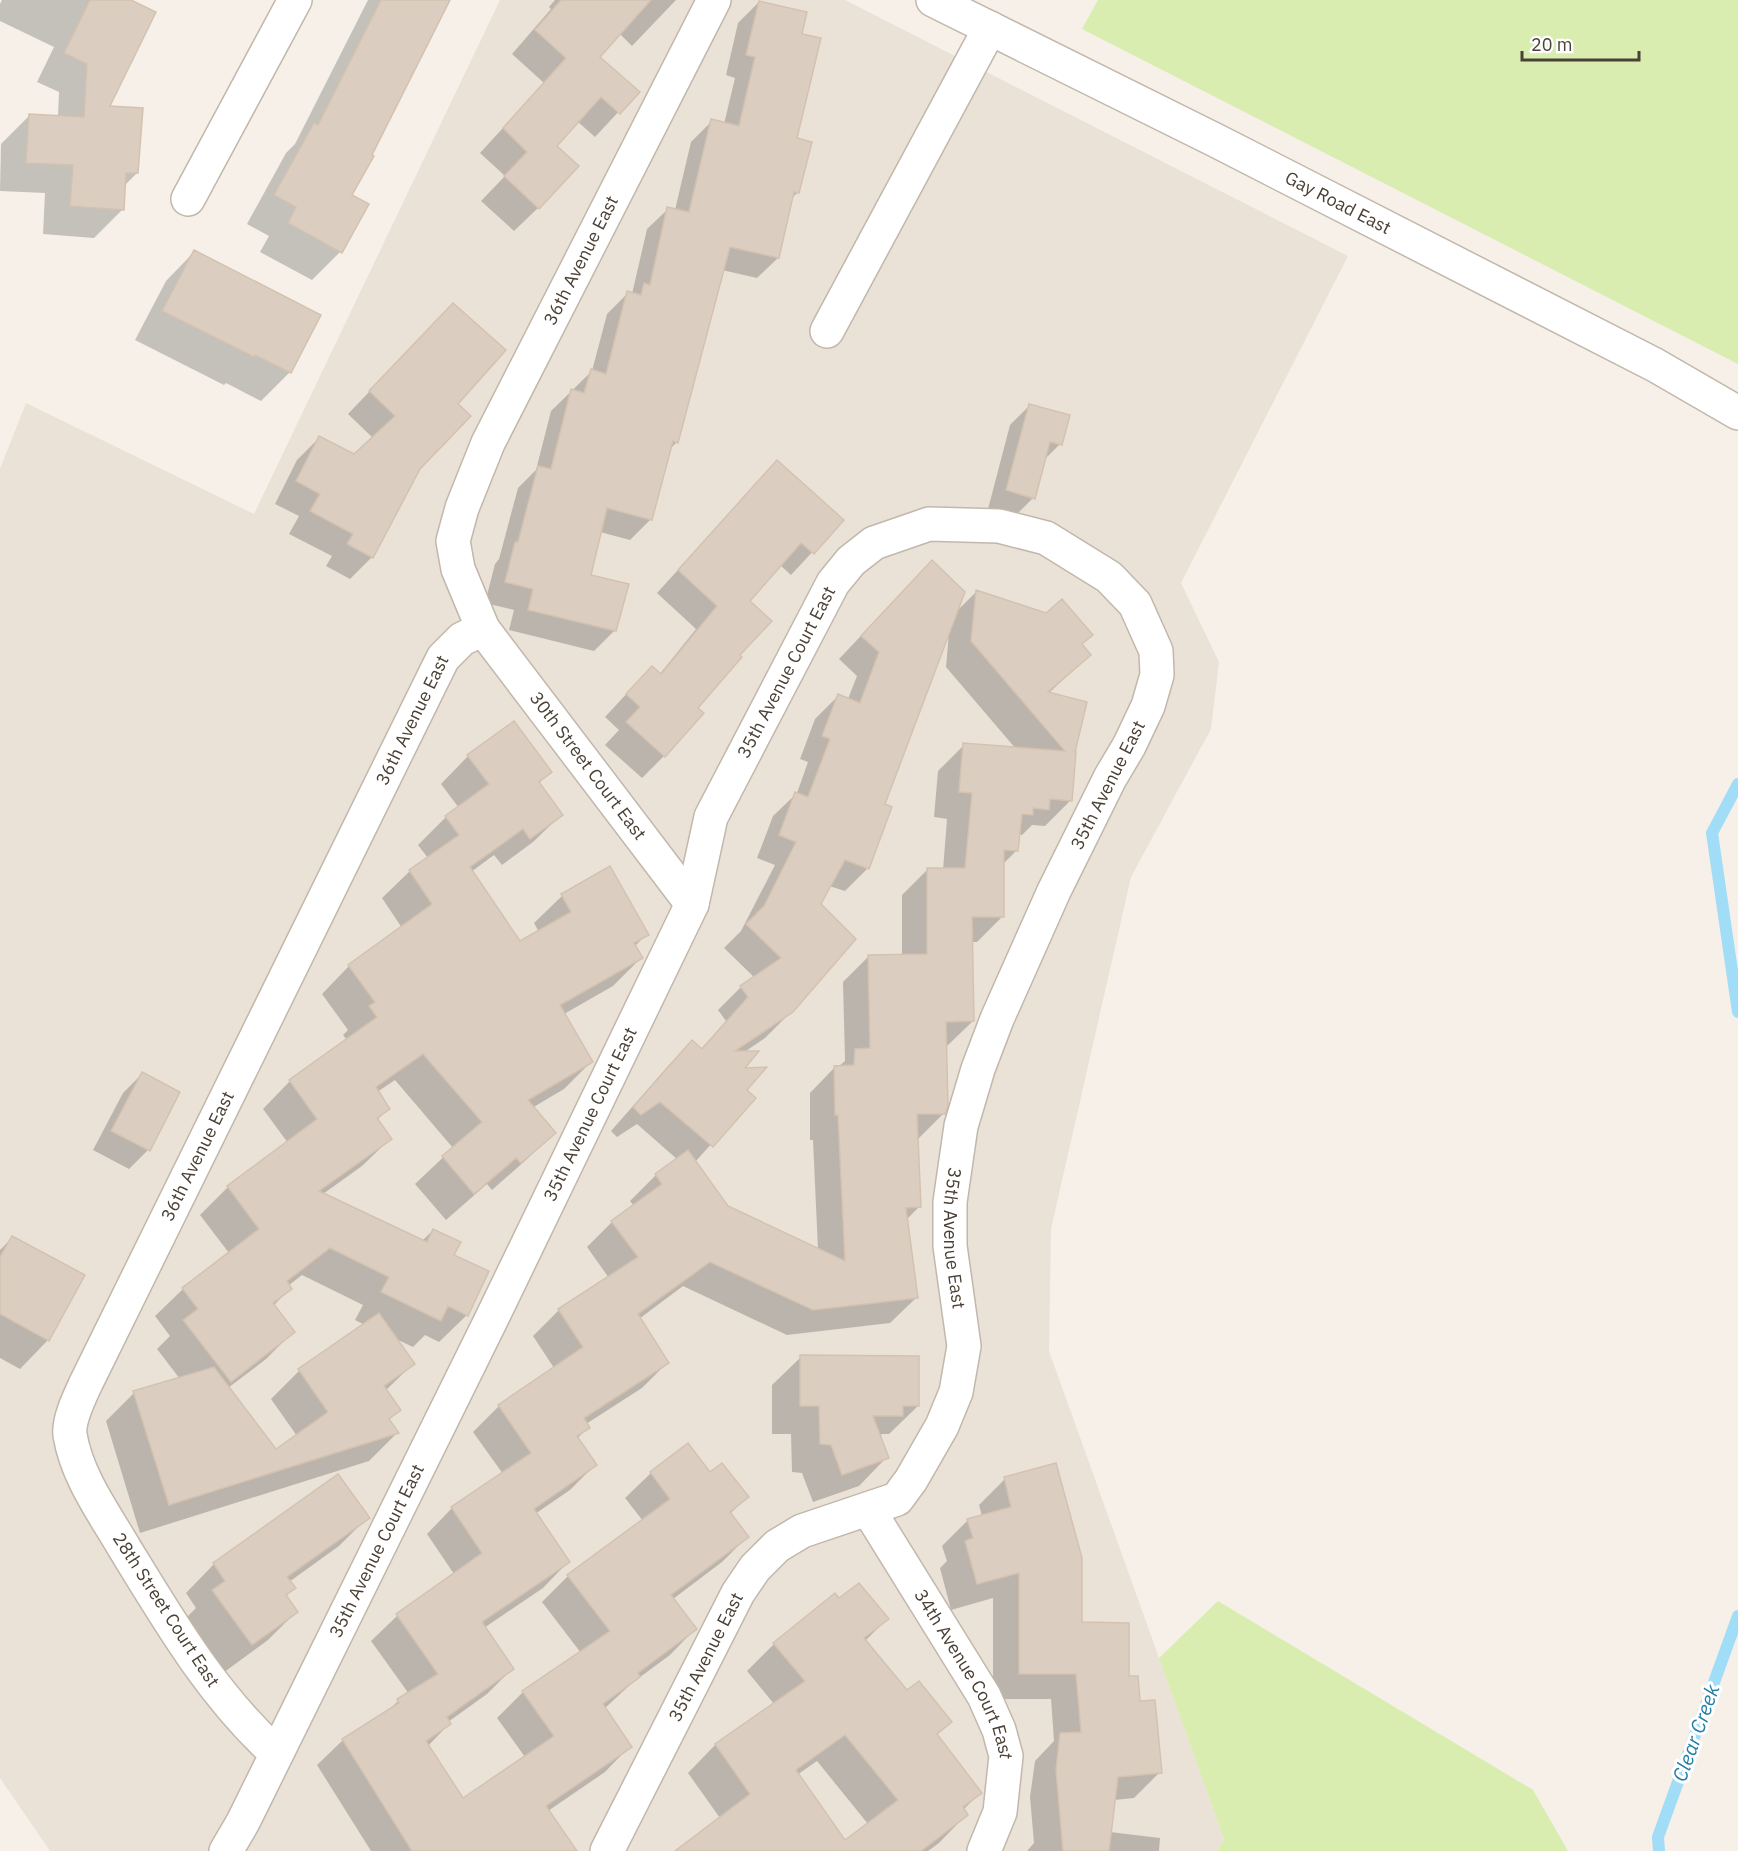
<svg xmlns="http://www.w3.org/2000/svg" width="1738" height="1851" font-family="'IBM Plex Sans',sans-serif">
  <style>
    .residential { fill: #eae2d7 }
    .green { fill: #d8edaf }
    .shadow { fill: #0003; fill-rule: evenodd }
    .lines { fill: none; stroke-linecap: round; stroke-linejoin: round }
    .stream { stroke: #a1ddf6; stroke-width: 12 }
    .building { fill: #dbcec0; stroke: #d4c2b0; stroke-width: 1.5; fill-rule: evenodd }
    .minor-casing { stroke: #c2b7ab; stroke-width: 36 }
    .minor { stroke: #fff; stroke-width: 33 }
    .labels { text-anchor: middle; stroke-width: 6; stroke-linejoin: round; paint-order: stroke }
    .street-label { font-size: 18px; fill: #4a4036; stroke: #fff }
    .water-label { font-size: 20px; font-style: italic; fill: #237ea6; stroke: #fff }
  </style>
  <rect width="100%" height="100%" fill="#f6f0e9"/>
  <polygon class="residential" points="500,0 845,0 1348,256 1181,583 1219,662 1211,729 1131,877 1051,1229 1049,1351 1224,1839 1217,1851 50,1851 0,1778 0,469 26,403 254,514"/>
  <g class="green">
    <polygon points="1098,0 1738,0 1738,364 1082,29"/>
    <polygon points="1218,1601 1533,1790 1568,1851 1217,1851 1224,1839 1159,1658"/>
  </g>
  <g class="shadow">
    <polygon points="2,0 128,0 108,107 137,173 124,186 123,209 94,238 43,234 45,193 0,191 1,144 30,115 58,117 59,92 37,82 54,47 0,21 0,4"/>
    <polygon points="368,0 449,0 350,195 340,252 312,280 260,252 269,236 247,224 286,153 295,144"/>
    <polygon points="555,0 676,0 632,46 619,33 598,57 637,92 595,137 577,121 555,146 538,208 514,231 481,201 505,176 480,153 544,83 512,54 551,9 549,7"/>
    <polygon points="759,2 801,35 795,139 798,192 790,200 778,258 757,278 722,270 677,442 669,450 651,519 630,540 600,532 589,576 615,630 594,651 509,630 514,610 485,603 495,564 499,559 518,488 536,470 551,411 592,371 607,314 628,293 632,294 647,229 668,209 675,210 691,142 712,121 724,124 735,78 726,75 738,23"/>
    <polygon points="194,252 319,315 290,372 261,401 226,383 224,385 135,340 166,281"/>
    <polygon points="431,327 456,404 419,468 372,557 350,579 326,566 332,556 289,534 299,516 275,504 297,460 319,438 354,456 373,438 348,414"/>
    <polygon points="1029,406 1060,444 1043,461 1033,498 1014,517 988,509 1010,425"/>
    <polygon points="756,484 842,520 791,575 780,565 748,601 738,655 696,708 702,713 664,756 642,778 605,745 619,730 605,717 630,690 659,675 696,629 657,593"/>
    <path d="M909 585 956 612 976 592 1081 645 1089 655 1048 694 1073 753 1071 800 1045 826 1032 825 1022 835 1018 834 1017 850 1003 864V916L977 942H971L973 1021 947 1046H945L944 1113 918 1139 920 1206 906 1220 916 1298 890 1323 787 1335 683 1286 639 1319 667 1363 642 1388 586 1424 588 1427 577 1439 595 1465 570 1490 535 1514 568 1562 543 1588 484 1628 512 1669 487 1694 448 1722 449 1724 428 1746 463 1800 525 1757 497 1718 523 1692 581 1653 542 1602 568 1576 643 1521 625 1498 651 1473 709 1474 747 1497 730 1514 747 1537 722 1562 673 1599 695 1629 670 1655 632 1683 604 1709 630 1746 605 1772 548 1811 576 1851H371L317 1765 343 1740 385 1714 398 1701 409 1694 371 1641 397 1616 454 1574 427 1534 452 1508 503 1474 473 1432 499 1406 554 1368 533 1336 559 1310 609 1278 587 1247 612 1222 634 1206 630 1201 656 1175 678 1160 637 1124 617 1137 611 1131 669 1065 692 1043 700 1050 726 1021 718 1010 741 987 755 978 724 948 741 931 775 865 757 858 773 816 797 793 808 762 800 759 815 719 838 696 848 699 857 676 839 659ZM949 632 946 667 1016 749 964 745 938 771 934 817 947 819 943 870H927L902 895V956L868 957 843 982 845 1061 838 1067H835L810 1093V1140H813L818 1250 727 1207 695 1162 753 1098 745 1090 741 1069 743 1053 765 1038 789 1014 819 904 829 886 845 891 868 868 883 805Z"/>
    <path d="M468 756 550 772 538 784 561 815 533 842 502 865 494 855 471 872 520 943 539 932 534 923 562 896 610 868 647 934 634 947 641 958 613 986 564 1014 591 1062 564 1089 532 1108 554 1132 526 1160 492 1190 487 1184 446 1220 415 1184 453 1148 395 1080 377 1092 389 1108 377 1120 390 1139 362 1166 323 1194 422 1241 433 1230 452 1256 467 1315 439 1342 425 1335 413 1347 396 1339 413 1364 385 1391 399 1410 388 1420 397 1433 369 1461 140 1533 106 1421 134 1393 180 1379 157 1349 170 1336 155 1316 183 1289 229 1253 200 1215 228 1187 288 1143 263 1109 290 1081 347 1040 343 1035 348 1030 322 994 349 966 402 928 382 898 410 871 428 858 418 845 446 817 459 808 441 784ZM302 1275 363 1305 355 1320 365 1325 299 1371 271 1399 297 1436 275 1451 228 1388 266 1359 293 1332 273 1306 290 1289 288 1286Z"/>
    <polygon points="142,1074 148,1150 129,1169 93,1150 123,1093"/>
    <polygon points="12,1238 48,1340 20,1369 0,1358 0,1250"/>
    <polygon points="801,1357 918,1406 889,1434 882,1434 880,1437 887,1457 859,1486 813,1502 802,1473 792,1472 791,1434 772,1434 772,1385"/>
    <polygon points="1005,1479 1081,1624 1127,1678 1139,1703 1160,1772 1134,1798 1114,1800 1110,1832 1160,1838 1159,1851 1027,1851 1034,1843 1030,1797 1035,1761 1054,1741 1051,1699 993,1699 993,1598 951,1610 940,1568 947,1561 942,1546 968,1520 982,1516 979,1505"/>
    <polygon points="368,1517 339,1546 289,1582 294,1588 285,1597 296,1612 268,1640 223,1673 184,1620 196,1608 186,1593 214,1564"/>
    <path d="M839 1600 887 1619 865 1641 907 1692 950 1722 937 1735 980 1793 963 1810 966 1815 939 1843 928 1851H678L720 1818 688 1773 715 1745 774 1704 747 1671 774 1644ZM817 1761 868 1824 844 1842 797 1775Z"/>
  </g>
  <g class="lines">
    <g class="stream">
      <polyline points="1738,784 1712,833 1738,1012"/>
      <polyline points="1659,1851 1658,1837 1738,1616"/>
    </g>
  </g>
  <g class="building">
    <polygon points="90,0 131,0 156,12 110,106 143,108 138,173 126,173 124,210 70,206 73,165 26,163 29,114 84,117 87,64 64,53"/>
    <polygon points="381,0 450,0 372,155 374,156 352,195 369,204 342,253 288,223 296,207 274,195 314,123 318,125"/>
    <polygon points="561,0 651,0 600,57 640,92 620,114 601,97 557,146 579,166 539,209 504,176 527,152 503,128 566,58 535,30"/>
    <polygon points="759,1 807,12 802,34 821,38 797,138 812,142 799,193 794,192 779,258 730,247 678,443 673,441 652,520 607,508 591,575 629,584 616,631 528,610 533,589 505,582 515,542 518,542 538,466 551,469 571,389 584,393 591,369 606,374 627,291 641,295 644,283 650,285 667,207 689,212 711,119 739,126 755,57 746,55"/>
    <polygon points="194,250 321,315 291,373 255,355 254,357 162,311"/>
    <polygon points="453,303 506,350 458,404 471,416 420,469 373,558 347,544 353,534 310,511 320,494 296,481 319,436 354,454 395,416 369,391"/>
    <polygon points="1029,404 1070,415 1062,445 1050,442 1035,499 1006,490"/>
    <polygon points="777,460 844,520 814,554 801,543 750,601 772,621 740,655 742,657 698,708 704,713 665,757 626,722 640,707 626,694 652,666 661,674 717,606 678,570"/>
    <polygon points="932,560 965,592 885,804 892,807 869,869 845,860 821,904 856,939 793,1012 735,1051 759,1051 745,1068 767,1067 747,1090 756,1098 713,1147 660,1102 641,1115 633,1107 692,1040 702,1049 748,997 740,986 781,958 746,924 764,906 796,842 779,835 795,792 808,797 830,739 822,736 838,694 860,703 879,652 861,636"/>
    <polygon points="976,590 1046,613 1062,599 1093,635 1082,644 1091,655 1048,692 1087,702 1075,752 1076,752 1072,801 1050,799 1049,810 1033,808 1033,815 1022,814 1018,851 1004,850 1004,917 972,917 974,1021 946,1022 948,1106 945,1114 917,1114 921,1207 906,1208 918,1298 813,1310 710,1262 638,1314 669,1363 584,1418 590,1428 577,1436 597,1465 534,1509 570,1562 482,1622 514,1669 447,1717 451,1724 426,1741 463,1798 554,1736 522,1691 610,1631 567,1575 670,1499 650,1472 688,1443 710,1472 722,1463 749,1497 730,1512 749,1537 671,1595 697,1629 638,1673 640,1677 603,1704 632,1747 546,1806 577,1851 412,1851 342,1739 399,1703 397,1699 438,1674 396,1614 482,1553 451,1507 531,1453 498,1405 583,1347 558,1309 638,1257 611,1221 662,1184 655,1174 688,1150 728,1206 845,1261 838,1115 835,1115 834,1066 854,1065 855,1049 870,1048 868,955 927,954 927,868 965,868 972,793 959,792 963,743 1065,751 971,641"/>
    <polygon points="514,721 552,772 539,782 563,815 530,839 523,829 470,867 520,941 571,912 561,894 610,866 649,935 634,943 643,958 560,1005 593,1062 528,1100 556,1133 521,1163 516,1158 474,1194 442,1156 482,1122 423,1054 376,1087 390,1109 377,1118 392,1139 319,1191 427,1242 433,1229 461,1242 454,1255 489,1271 468,1316 448,1306 441,1321 381,1292 389,1277 330,1248 287,1281 292,1289 273,1303 295,1332 231,1382 183,1320 198,1309 182,1288 259,1229 227,1186 317,1119 289,1080 377,1017 369,1006 375,1002 348,965 432,904 409,870 459,835 445,816 489,784 467,755"/>
    <polygon points="142,1072 180,1092 150,1151 111,1131"/>
    <polygon points="12,1236 85,1275 49,1341 0,1314 0,1257"/>
    <polygon points="379,1313 415,1364 384,1386 401,1410 389,1419 399,1433 169,1505 133,1391 214,1367 276,1449 328,1412 298,1369"/>
    <polygon points="800,1355 919,1356 919,1406 903,1406 903,1416 873,1416 889,1458 842,1475 831,1445 820,1444 819,1406 800,1406"/>
    <polygon points="1056,1463 1082,1558 1082,1622 1129,1623 1129,1676 1138,1676 1140,1701 1155,1700 1162,1773 1118,1777 1109,1851 1063,1851 1056,1770 1060,1733 1081,1732 1076,1674 1019,1674 1019,1573 977,1584 965,1541 973,1538 967,1519 1011,1507 1004,1477"/>
    <polygon points="338,1474 370,1518 287,1577 296,1588 286,1595 298,1612 252,1645 212,1590 225,1581 213,1563"/>
    <path d="M859 1583 889 1619 864 1638 907 1690 919 1681 952 1722 937 1734 982 1793 963 1807 968 1815 921 1851H675L750 1794 715 1744 805 1681 773 1643 835 1593 839 1598ZM845 1735 898 1800 845 1840 796 1770Z"/>
  </g>
  <g class="lines">
    <defs>
      <g id="minor">
        <path id="s1" d="M933 0 1217 141 1655 365 1738 413"/>
        <polyline points="188,199 295,0"/>
        <polyline points="827,331 990,28"/>
        <path id="s2" d="M692 904 483 629 458 569 453 541 462 508 488 443 714 0"/>
        <path id="s3" d="M868 1509 984 1696 999 1730 1006 1756 1000 1812 984 1851"/>
        <path id="s4" d="M276 1753C213 1696 169 1621 125 1549 104 1513 77 1477 70 1435 68 1420 80 1396 86 1383L443 658 462 639 483 629"/>
        <path id="s5" d="M226 1851 243 1822 491 1320 692 904 711 817 833 583 851 561 874 543 929 524 999 526 1046 538 1109 577 1135 604 1156 651 1157 675 1148 706 1129 746 1110 778 1054 891 997 1019 978 1069 961 1126 950 1202V1246L964 1346 956 1392 942 1426 911 1480 897 1499 802 1531 777 1546 755 1568 738 1593 607 1851"/>
      </g>
    </defs>
    <use href="#minor" class="minor-casing"/>
    <use href="#minor" class="minor"/>
  </g>
  <g class="labels">
    <g class="street-label">
      <text dy="6" stroke="none"><textPath href="#s1" startOffset="453">Gay Road East</textPath></text>
      <text dy="6" stroke="none"><textPath href="#s2" startOffset="748">36th Avenue East</textPath></text>
      <text dy="6" stroke="none"><textPath href="#s5" startOffset="1308">35th Avenue Court East</textPath></text>
      <text dy="6" stroke="none"><textPath href="#s4" startOffset="1176">36th Avenue East</textPath></text>
      <text transform="translate(588 766) rotate(53)" y="6">30th Street Court East</text>
      <text transform="translate(1108 785) rotate(-63)" y="6">35th Avenue East</text>
      <text dy="6" stroke="none"><textPath href="#s5" startOffset="822">35th Avenue Court East</textPath></text>
      <text dy="6" stroke="none"><textPath href="#s4" startOffset="690">36th Avenue East</textPath></text>
      <text dy="6" stroke="none"><textPath href="#s5" startOffset="2436">35th Avenue East</textPath></text>
      <text dy="6" stroke="none"><textPath href="#s5" startOffset="336">35th Avenue Court East</textPath></text>
      <text transform="translate(166 1610) rotate(57)" y="6">28th Street Court East</text>
      <text transform="translate(706 1657) rotate(-63)" y="6">35th Avenue East</text>
      <text dy="6" stroke="none"><textPath href="#s3" startOffset="192">34th Avenue Court East</textPath></text>
    </g>
    <g class="water-label">
      <text transform="translate(1696 1733) rotate(-70)" y="7">Clear Creek</text>
    </g>
  </g>
  <path d="M1522 51v9h117v-9" fill="none" stroke="#4a4036" stroke-width="3"/>
  <text x="1531" y="51" font-size="18" fill="#4a4036" stroke="#ffffff" stroke-width="4.5" paint-order="stroke">20 m</text>
</svg>
